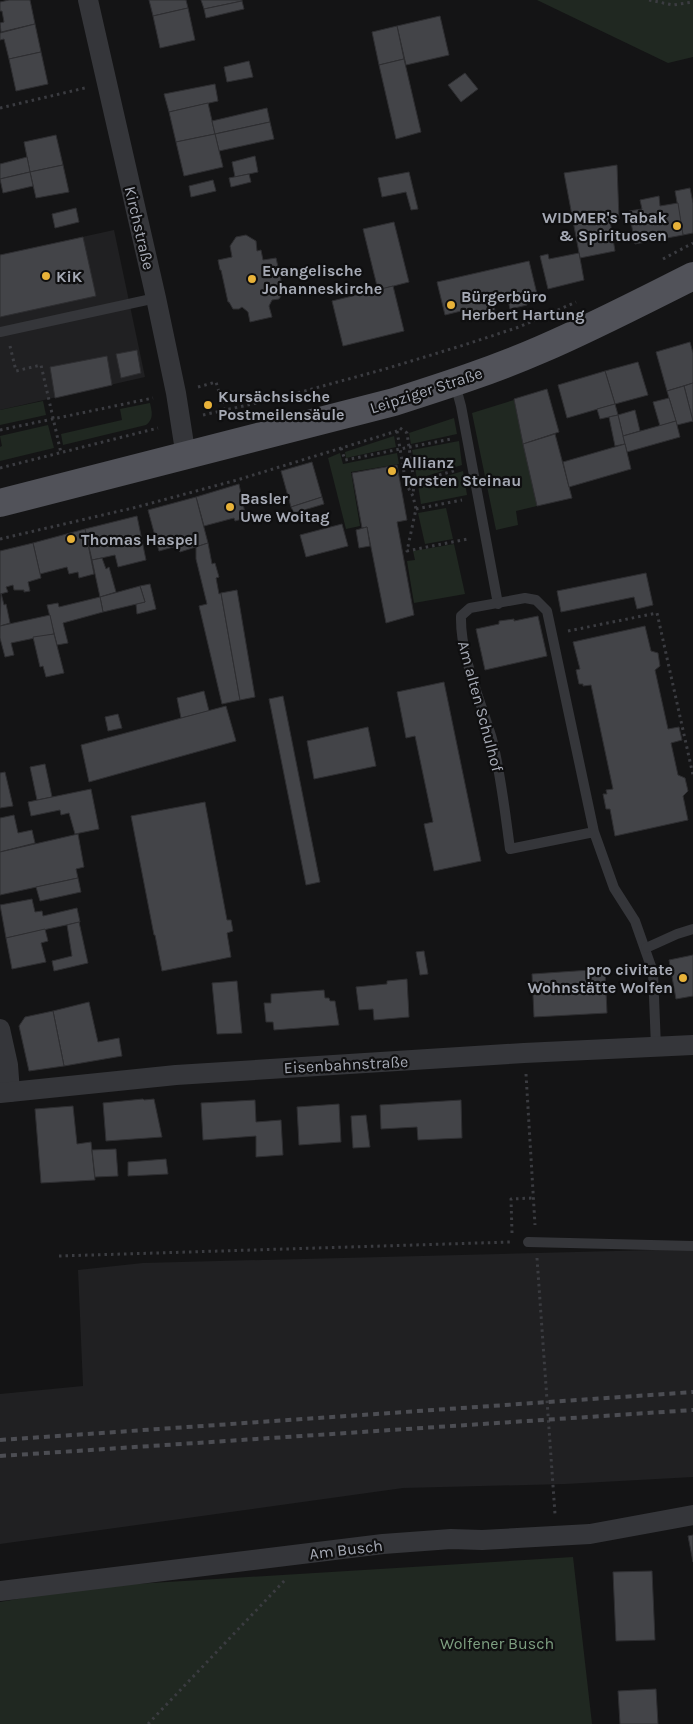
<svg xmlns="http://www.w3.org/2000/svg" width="693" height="1724" font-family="Karla,sans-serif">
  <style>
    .built { fill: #202022 }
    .green { fill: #202821 }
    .building { fill: #434448; stroke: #2e2e31 }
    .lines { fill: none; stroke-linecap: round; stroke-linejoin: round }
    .path { stroke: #3b3c41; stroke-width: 3; stroke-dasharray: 2.5 4; stroke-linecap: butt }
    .lane { stroke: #35363a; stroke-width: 10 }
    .street { stroke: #35363a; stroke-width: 20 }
    .primary { stroke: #515259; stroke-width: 28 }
    .rail { stroke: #4c4d53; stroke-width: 4; stroke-dasharray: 6 5; stroke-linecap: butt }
    .poi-dot { fill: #e8b239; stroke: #0f0f10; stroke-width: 2 }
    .labels { text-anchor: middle; stroke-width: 4.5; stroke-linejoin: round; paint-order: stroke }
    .poi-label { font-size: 16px; font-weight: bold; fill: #a6aab5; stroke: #0f0f10; text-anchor: start }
    .street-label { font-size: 16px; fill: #a6aab5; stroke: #0f0f10 }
    .park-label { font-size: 16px; fill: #7e9f81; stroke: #0f0f10 }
  </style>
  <rect width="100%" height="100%" fill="#141415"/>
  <g class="built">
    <polygon points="114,230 145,377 0,410 0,255"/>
    <polygon points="693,1249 693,1477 565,1484 403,1488 0,1544 0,1394 83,1386 78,1270 143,1263"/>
  </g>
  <g class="green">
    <polygon points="537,0 693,0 693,57 668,63"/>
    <polygon points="514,400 537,506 516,511 518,525 496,530 472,413"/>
    <polygon points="43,401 46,415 0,425 0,410"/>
    <path d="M150 403C152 412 154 419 146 425L63 445 61 434 122 420 120 409Z"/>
    <polygon points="454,418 457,434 411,444 409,433"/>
    <polygon points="48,425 54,448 0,461 0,447 2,446 0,436"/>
    <polygon points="394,436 396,447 346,458 345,452"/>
    <polygon points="459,441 462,465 417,479 412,450"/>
    <polygon points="340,453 343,464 397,453 399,464 351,472 360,526 346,529 328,458"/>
    <polygon points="463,471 467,495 421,504 418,485"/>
    <polygon points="446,508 453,539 425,544 418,513"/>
    <polygon points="454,544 465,594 414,603 407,561 415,560 413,551"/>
    <polygon points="573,1557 592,1724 0,1724 0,1602 87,1587"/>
  </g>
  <g class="building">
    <polygon points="9,0 30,0 35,24 1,32 0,23 4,22 2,11 0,11 0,2"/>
    <polygon points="149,0 186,0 188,8 153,16"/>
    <polygon points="201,0 242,0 242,1 204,9"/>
    <polygon points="242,1 244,9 206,18 204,9"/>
    <polygon points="188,8 195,40 160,48 153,16"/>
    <polygon points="440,16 449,55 406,65 397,26"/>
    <polygon points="35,24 41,52 9,59 4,39 0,40 0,33"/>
    <polygon points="397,26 404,59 379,65 372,32"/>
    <polygon points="41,52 48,84 16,91 9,59"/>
    <polygon points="404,59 421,132 396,139 379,65"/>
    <polygon points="249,61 253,77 227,82 224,67"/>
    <polygon points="465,73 478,89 461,102 448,85"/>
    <polygon points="215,84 218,101 169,112 164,94"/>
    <polygon points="208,103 215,134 176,142 169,112"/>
    <polygon points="267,108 270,122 215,134 212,121"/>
    <polygon points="270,122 274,139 219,151 215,134"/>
    <polygon points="215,134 223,167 184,176 176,142"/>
    <polygon points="56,135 63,165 30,172 24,142"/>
    <polygon points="255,156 258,172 235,177 232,162"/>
    <polygon points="27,157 30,172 0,179 0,164"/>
    <polygon points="63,165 69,192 36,198 30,172"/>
    <polygon points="617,165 619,219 610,221 615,251 580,258 564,173"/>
    <polygon points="30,172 33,186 3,193 0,179"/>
    <polygon points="409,172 418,209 411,210 406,192 382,197 378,178"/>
    <polygon points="249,174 251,182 231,187 229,178"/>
    <polygon points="213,180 216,191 191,197 189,186"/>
    <polygon points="690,188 693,203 693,233 683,235 675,191"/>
    <polygon points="659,196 660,206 678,203 683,235 635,244 629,211 642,209 640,200"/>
    <polygon points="76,208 79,222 55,228 52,214"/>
    <polygon points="394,222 409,282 378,290 363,229"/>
    <polygon points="246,235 256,241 257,251 261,250 263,260 276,258 283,289 281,291 281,296 279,299 272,300 269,306 272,317 250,322 248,312 242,307 239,309 233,309 229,302 228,302 221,270 220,270 218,260 232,257 230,246 236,237"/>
    <polygon points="83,237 96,296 0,317 0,255"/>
    <polygon points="579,253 584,280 548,289 540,256 548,254 549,259"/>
    <polygon points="529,261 537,294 526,296 527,305 510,309 508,300 494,304 495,312 464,320 461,311 445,315 437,282"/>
    <polygon points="393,286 404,331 343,346 332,301"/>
    <polygon points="690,342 693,353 693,383 667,391 656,352"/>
    <polygon points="137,350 141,373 121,378 116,354"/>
    <polygon points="107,356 112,385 55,398 50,367"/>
    <polygon points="638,362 648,395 615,404 605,371"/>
    <polygon points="605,371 615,404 567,418 558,385"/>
    <polygon points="693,383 693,422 684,386"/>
    <polygon points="684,386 693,421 677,425 667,391"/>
    <polygon points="547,389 559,432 523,444 514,399"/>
    <polygon points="669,398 676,421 660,426 653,402"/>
    <polygon points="615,404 618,415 600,419 597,409"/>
    <polygon points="635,410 640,431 623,436 618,415"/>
    <polygon points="618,415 625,444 615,446 609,417"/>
    <polygon points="676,421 680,437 627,452 623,436"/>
    <polygon points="555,434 572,498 537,506 523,444"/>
    <polygon points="625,444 631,469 569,487 563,462"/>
    <polygon points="312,462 322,497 291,507 281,471"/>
    <polygon points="397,465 407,520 397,522 414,615 386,623 367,527 362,528 352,473"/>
    <polygon points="239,484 246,518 235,521 234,518 204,526 196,497"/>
    <polygon points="196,497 208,543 180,552 177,546 159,551 148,510"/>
    <polygon points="322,497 324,504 294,513 291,507"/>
    <polygon points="137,516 146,560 118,567 115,555 92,560 85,529"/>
    <polygon points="342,524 348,546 306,557 300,535"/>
    <polygon points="367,527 370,546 359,548 356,530"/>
    <polygon points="85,529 94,574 79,578 78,572 69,574 67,567 40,574 33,543"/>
    <polygon points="33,543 41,578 28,582 30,591 24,592 24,590 14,590 13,585 6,587 8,592 0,594 0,551"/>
    <polygon points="208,543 212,564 215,563 219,577 216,578 219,594 221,593 240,700 222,704 199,606 207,604 196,559 196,547"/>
    <polygon points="102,558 106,569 109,567 116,592 100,597 92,560"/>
    <polygon points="646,573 653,605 637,609 634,597 561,612 557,591"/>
    <polygon points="150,584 156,609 137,614 136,604 145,602 140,586"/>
    <polygon points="140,586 145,602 103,612 100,597"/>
    <polygon points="237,590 255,697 240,700 221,593"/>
    <polygon points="1,593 4,605 6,604 10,623 0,626"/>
    <polygon points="100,597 103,612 63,623 68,643 57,645 47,605 58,603 59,607"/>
    <polygon points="50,615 54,634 11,643 14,655 5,657 0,638 0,626"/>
    <polygon points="538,616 547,656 485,670 476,629 499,624 499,621 514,619 514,621"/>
    <polygon points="645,626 651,651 658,653 660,666 655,670 668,729 679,727 682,740 671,743 678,775 685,778 688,791 683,796 688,820 615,836 610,809 606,809 603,794 607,794 606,790 613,789 591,685 583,686 583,684 579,684 576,670 580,669 573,642"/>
    <polygon points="54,634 64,673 46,677 43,666 40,667 33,637"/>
    <polygon points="444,682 481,861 434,871 424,824 433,822 415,736 406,738 397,692"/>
    <polygon points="204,691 209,711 181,718 177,698"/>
    <polygon points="283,696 320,882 306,885 269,699"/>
    <polygon points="226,706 236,741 89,782 81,745"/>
    <polygon points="118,714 122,728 108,731 105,717"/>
    <polygon points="368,727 376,766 314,779 307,741"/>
    <polygon points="45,764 52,797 37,800 30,767"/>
    <polygon points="5,772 13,806 0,808 0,773"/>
    <polygon points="91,789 99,829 75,834 69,813 61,815 60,810 31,816 28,802"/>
    <polygon points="205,802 227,920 231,920 233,931 227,933 231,957 162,971 155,935 154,935 131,816"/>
    <polygon points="14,815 18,833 32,830 35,843 0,852 0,818"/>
    <polygon points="78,834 84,867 76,869 78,878 0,895 0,852"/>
    <polygon points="78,878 81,892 40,901 36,887"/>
    <polygon points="32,899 35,912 42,911 43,916 77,908 80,922 6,938 0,905"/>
    <polygon points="79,922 88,963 54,971 52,961 72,956 67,925"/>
    <polygon points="45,929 48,941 41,943 46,962 12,969 6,938"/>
    <polygon points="424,951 428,974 420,975 416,952"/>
    <polygon points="693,955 693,996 676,999 669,960"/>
    <polygon points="605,969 607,1013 534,1017 532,974"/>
    <polygon points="407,979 409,1017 374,1020 373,1009 359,1010 356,987 387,984 387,981"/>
    <polygon points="237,981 242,1033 217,1034 212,983"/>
    <polygon points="324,990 325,998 329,998 330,1001 335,1001 339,1025 274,1030 273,1022 266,1022 264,1003 271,1003 271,994"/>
    <polygon points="89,1002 98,1042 119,1038 122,1056 64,1066 53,1011"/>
    <polygon points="53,1011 64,1066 29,1071 19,1026 25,1017"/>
    <polygon points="143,1099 144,1100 154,1099 162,1137 106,1141 103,1103"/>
    <polygon points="255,1100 256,1122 281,1120 283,1155 256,1157 256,1136 203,1140 201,1103"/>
    <polygon points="461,1100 462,1138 418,1140 417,1127 381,1129 380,1105"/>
    <polygon points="339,1104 341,1142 299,1145 297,1107"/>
    <polygon points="73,1106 77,1144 91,1142 95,1180 41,1183 35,1109"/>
    <polygon points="366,1115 370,1147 353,1148 351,1116"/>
    <polygon points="116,1149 118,1176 95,1177 92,1150"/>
    <polygon points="166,1159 168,1174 128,1176 128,1162"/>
    <polygon points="693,1535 693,1562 688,1536"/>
    <polygon points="652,1571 655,1640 616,1641 613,1572"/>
    <polygon points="656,1689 658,1724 620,1724 618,1691"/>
  </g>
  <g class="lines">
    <g class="path">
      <polyline points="649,0 673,5 693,2"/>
      <polyline points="0,108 85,88"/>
      <polyline points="663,259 693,243"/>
      <polyline points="10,346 16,371 41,365 61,453"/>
      <polyline points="198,387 216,382 224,409"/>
      <polyline points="203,415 279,398 385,369 464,345 519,327 576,302"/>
      <polyline points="400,428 407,433 414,482 413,495"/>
      <polyline points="0,430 153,398"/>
      <polyline points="397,431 406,484 413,496 416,509 407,551 468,539"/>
      <polyline points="341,448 345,460 451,439"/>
      <polyline points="0,468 158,428"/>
      <polyline points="414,482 457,470"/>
      <polyline points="416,509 462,500"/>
      <polyline points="0,539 137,507 237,480 397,431"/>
      <polyline points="568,631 657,613 693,775"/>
      <polyline points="526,1074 535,1225"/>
      <polyline points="512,1233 511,1199 533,1198"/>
      <polyline points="59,1256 511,1242"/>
      <polyline points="537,1258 555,1514"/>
      <polyline points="148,1724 286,1579"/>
    </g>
    <g class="lane">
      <polyline points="0,332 156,298"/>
      <polyline points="455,384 461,406 498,604"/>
      <path d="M594 832 510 849C505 812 501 775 492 739 481 701 460 656 461 616L470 608 525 598 536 600 547 611 594 832 614 888 635 921 653 972 656 1047"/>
      <polyline points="646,948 677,934 693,929"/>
      <polyline points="528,1242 693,1246"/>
    </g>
    <g class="street">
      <polyline points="88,0 156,298 176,393 186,457"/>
      <polyline points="0,1029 8,1065 10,1092"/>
      <polyline points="0,1093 176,1075 524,1053 693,1045"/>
      <polyline points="0,1591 383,1544 451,1539 482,1540 590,1534 693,1515"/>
    </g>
    <path class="primary" d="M0 503 394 402C444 386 494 370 542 349 593 327 643 301 693 276"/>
    <g class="rail">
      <polyline points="0,1440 693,1392"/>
      <polyline points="0,1456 693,1410"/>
    </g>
  </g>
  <g class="poi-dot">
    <circle cx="677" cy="226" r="5"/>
    <circle cx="46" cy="276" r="5"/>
    <circle cx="252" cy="279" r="5"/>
    <circle cx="451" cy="305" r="5"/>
    <circle cx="208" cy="405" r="5"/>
    <circle cx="392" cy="471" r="5"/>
    <circle cx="230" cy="507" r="5"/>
    <circle cx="71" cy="539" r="5"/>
    <circle cx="683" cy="978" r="5"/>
  </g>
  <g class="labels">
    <g class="poi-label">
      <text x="667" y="223" text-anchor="end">WIDMER's Tabak<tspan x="667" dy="18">&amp; Spirituosen</tspan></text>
      <text x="262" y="276">Evangelische<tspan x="262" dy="18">Johanneskirche</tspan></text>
      <text x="56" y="282">KiK</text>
      <text x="461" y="302">Bürgerbüro<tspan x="461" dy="18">Herbert Hartung</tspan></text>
      <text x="218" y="402">Kursächsische<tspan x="218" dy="18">Postmeilensäule</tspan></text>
      <text x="402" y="468">Allianz<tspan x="402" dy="18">Torsten Steinau</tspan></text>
      <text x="240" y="504">Basler<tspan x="240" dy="18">Uwe Woitag</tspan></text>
      <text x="81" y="545">Thomas Haspel</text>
      <text x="673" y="975" text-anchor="end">pro civitate<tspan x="673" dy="18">Wohnstätte Wolfen</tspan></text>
    </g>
    <g class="street-label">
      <text transform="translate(140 228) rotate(77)" y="6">Kirchstraße</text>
      <text transform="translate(426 390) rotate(-18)" y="6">Leipziger Straße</text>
      <text transform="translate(481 706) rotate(75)" y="6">Am alten Schulhof</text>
      <text transform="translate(346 1064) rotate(-3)" y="6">Eisenbahnstraße</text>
      <text transform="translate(346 1549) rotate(-7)" y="6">Am Busch</text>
    </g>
    <g class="park-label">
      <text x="497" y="1649">Wolfener Busch</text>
    </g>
  </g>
</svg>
